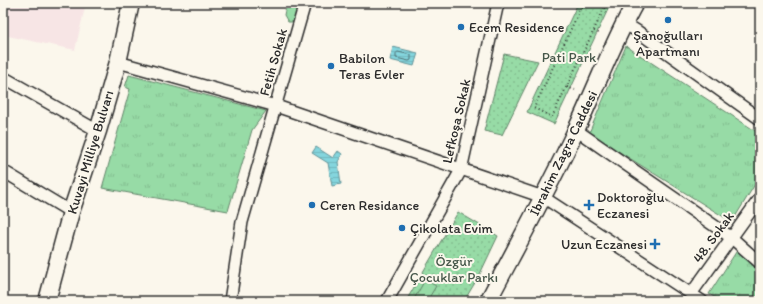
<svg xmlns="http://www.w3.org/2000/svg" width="763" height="304" font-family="Itim,sans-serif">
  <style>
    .built { fill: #f7e5e5 }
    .grass { fill: url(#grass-tufts); stroke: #618368 }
    .park { fill: url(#park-dots); stroke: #618368 }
    .pitch { fill: #97dba6; stroke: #618368 }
    .water { fill: url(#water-rules); stroke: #609196 }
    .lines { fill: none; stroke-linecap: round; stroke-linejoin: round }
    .shore { stroke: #4f6f72; stroke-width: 1 }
    .street-casing { stroke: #2b2b2b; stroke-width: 14 }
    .secondary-casing { stroke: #2b2b2b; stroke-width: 19 }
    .path { stroke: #2b2b2b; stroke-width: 2; stroke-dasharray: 1 3; stroke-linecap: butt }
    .street { stroke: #fbf7ec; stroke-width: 11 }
    .secondary { stroke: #fbf7ec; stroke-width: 16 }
    .poi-dot { fill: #1f6fb2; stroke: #fbf7ec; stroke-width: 1.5 }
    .labels { text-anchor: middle; stroke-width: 4; stroke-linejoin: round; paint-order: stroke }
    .poi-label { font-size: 14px; fill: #2b2b2b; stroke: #fbf7ec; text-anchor: start }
    .park-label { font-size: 14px; fill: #46574a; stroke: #fbf7ec }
    .street-label { font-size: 14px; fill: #2b2b2b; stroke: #fbf7ec }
  </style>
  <defs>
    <pattern id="grass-tufts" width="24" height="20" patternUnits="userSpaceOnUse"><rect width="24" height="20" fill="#97dba6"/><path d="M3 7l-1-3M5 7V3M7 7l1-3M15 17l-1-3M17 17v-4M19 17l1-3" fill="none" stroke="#82bc8f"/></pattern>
    <pattern id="park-dots" width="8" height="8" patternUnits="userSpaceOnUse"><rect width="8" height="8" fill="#97dba6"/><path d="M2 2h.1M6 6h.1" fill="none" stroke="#82bc8f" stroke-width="1.8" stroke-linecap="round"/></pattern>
    <pattern id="water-rules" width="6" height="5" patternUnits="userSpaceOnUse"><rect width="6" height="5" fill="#84d5dd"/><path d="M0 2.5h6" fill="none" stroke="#72b7be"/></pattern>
  </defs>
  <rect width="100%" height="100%" fill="#fbf7ec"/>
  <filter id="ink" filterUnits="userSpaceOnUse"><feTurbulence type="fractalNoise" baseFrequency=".025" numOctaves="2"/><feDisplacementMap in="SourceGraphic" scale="8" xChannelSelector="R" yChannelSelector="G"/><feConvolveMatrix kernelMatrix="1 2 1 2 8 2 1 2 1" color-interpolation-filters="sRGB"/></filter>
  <g filter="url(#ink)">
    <polygon class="built" points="3,3 86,3 75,50 3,35"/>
    <g class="grass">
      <polygon points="285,3 303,3 294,22 288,22 284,15 286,6"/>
      <polygon points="626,46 760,134 760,176 732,222 589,133"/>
      <polygon points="129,75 266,111 252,130 228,211 102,188 130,89 125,87"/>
      <polygon points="738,249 760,269 760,301 721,301 709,294"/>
    </g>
    <g class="park">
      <polygon points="578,3 611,3 554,124 527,112"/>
      <polygon points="504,54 538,61 502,135 484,131"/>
      <polygon points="458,212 498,236 479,276 464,301 406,301"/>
    </g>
    <polygon class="pitch" points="425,280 436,286 427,301 413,301"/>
    <g class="water">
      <polygon points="393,47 418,53 414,66 390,60"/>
      <polygon points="316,147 333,158 338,151 342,154 338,162 341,184 332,186 328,163 312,153"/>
    </g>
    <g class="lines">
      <polygon class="shore" points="398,52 411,55 411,60 409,61 396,58 396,54"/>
      <defs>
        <g id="street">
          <polyline points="624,23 637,31 760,119"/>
          <polyline points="118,62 276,106 543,197 702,301"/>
          <polyline points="3,77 98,131"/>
          <polyline points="576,130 732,238 760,263"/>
          <polyline points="3,171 71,212"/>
          <polyline points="691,294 760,198"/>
          <polyline points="230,301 242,222 305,3"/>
          <polyline points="387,301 461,170 498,3"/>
        </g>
        <g id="secondary">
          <polyline points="47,301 71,212 98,131 118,62 131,3"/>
          <path d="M488 301C518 244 549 188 576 130 596 88 612 44 635 3"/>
        </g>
      </defs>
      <use href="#street" class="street-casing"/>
      <use href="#secondary" class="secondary-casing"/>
      <g class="path">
        <polyline points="583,3 534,108 552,117 607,3"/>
        <polyline points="594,31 601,34"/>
        <polyline points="567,87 575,90"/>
      </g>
      <use href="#street" class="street"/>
      <use href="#secondary" class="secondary"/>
    </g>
  </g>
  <g class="poi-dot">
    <circle cx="668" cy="20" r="4"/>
    <circle cx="461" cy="27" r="4"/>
    <circle cx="331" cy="66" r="4"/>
    <circle cx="312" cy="205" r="4"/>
    <path d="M587 199h4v4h4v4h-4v4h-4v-4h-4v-4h4z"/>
    <circle cx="402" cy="228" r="4"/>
    <path d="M653 238h4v4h4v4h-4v4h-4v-4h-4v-4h4z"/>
  </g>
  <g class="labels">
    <g class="poi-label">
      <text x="469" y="32">Ecem Residence</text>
      <text x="668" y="40" text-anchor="middle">Şanoğulları<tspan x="668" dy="16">Apartmanı</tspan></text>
      <text x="339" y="63">Babilon<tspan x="339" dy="16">Teras Evler</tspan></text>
      <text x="597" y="202">Doktoroğlu<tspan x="597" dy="16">Eczanesi</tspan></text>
      <text x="320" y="210">Ceren Residance</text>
      <text x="410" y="233">Çikolata Evim</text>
      <text x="647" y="249" text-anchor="end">Uzun Eczanesi</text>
    </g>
    <g class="park-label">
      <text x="569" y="62">Pati Park</text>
      <text x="454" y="266">Özgür<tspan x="454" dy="16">Çocuklar Parkı</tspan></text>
    </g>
    <g class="street-label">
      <text transform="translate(273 62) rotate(-74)" y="5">Fetih Sokak</text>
      <text transform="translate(456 121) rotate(-77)" y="5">Lefkoşa Sokak</text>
      <text transform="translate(90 152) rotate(-73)" y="5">Kuvayi Milliye Bulvarı</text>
      <text transform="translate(563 153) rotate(-64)" y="5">İbrahim Zagra Caddesi</text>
      <text transform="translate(713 237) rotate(-54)" y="5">48. Sokak</text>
    </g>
  </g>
  <rect width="763" height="304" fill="none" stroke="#fbf7ec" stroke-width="16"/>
  <rect x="8" y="8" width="747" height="288" fill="none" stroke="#2b2b2b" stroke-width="1.5" filter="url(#ink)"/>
</svg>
